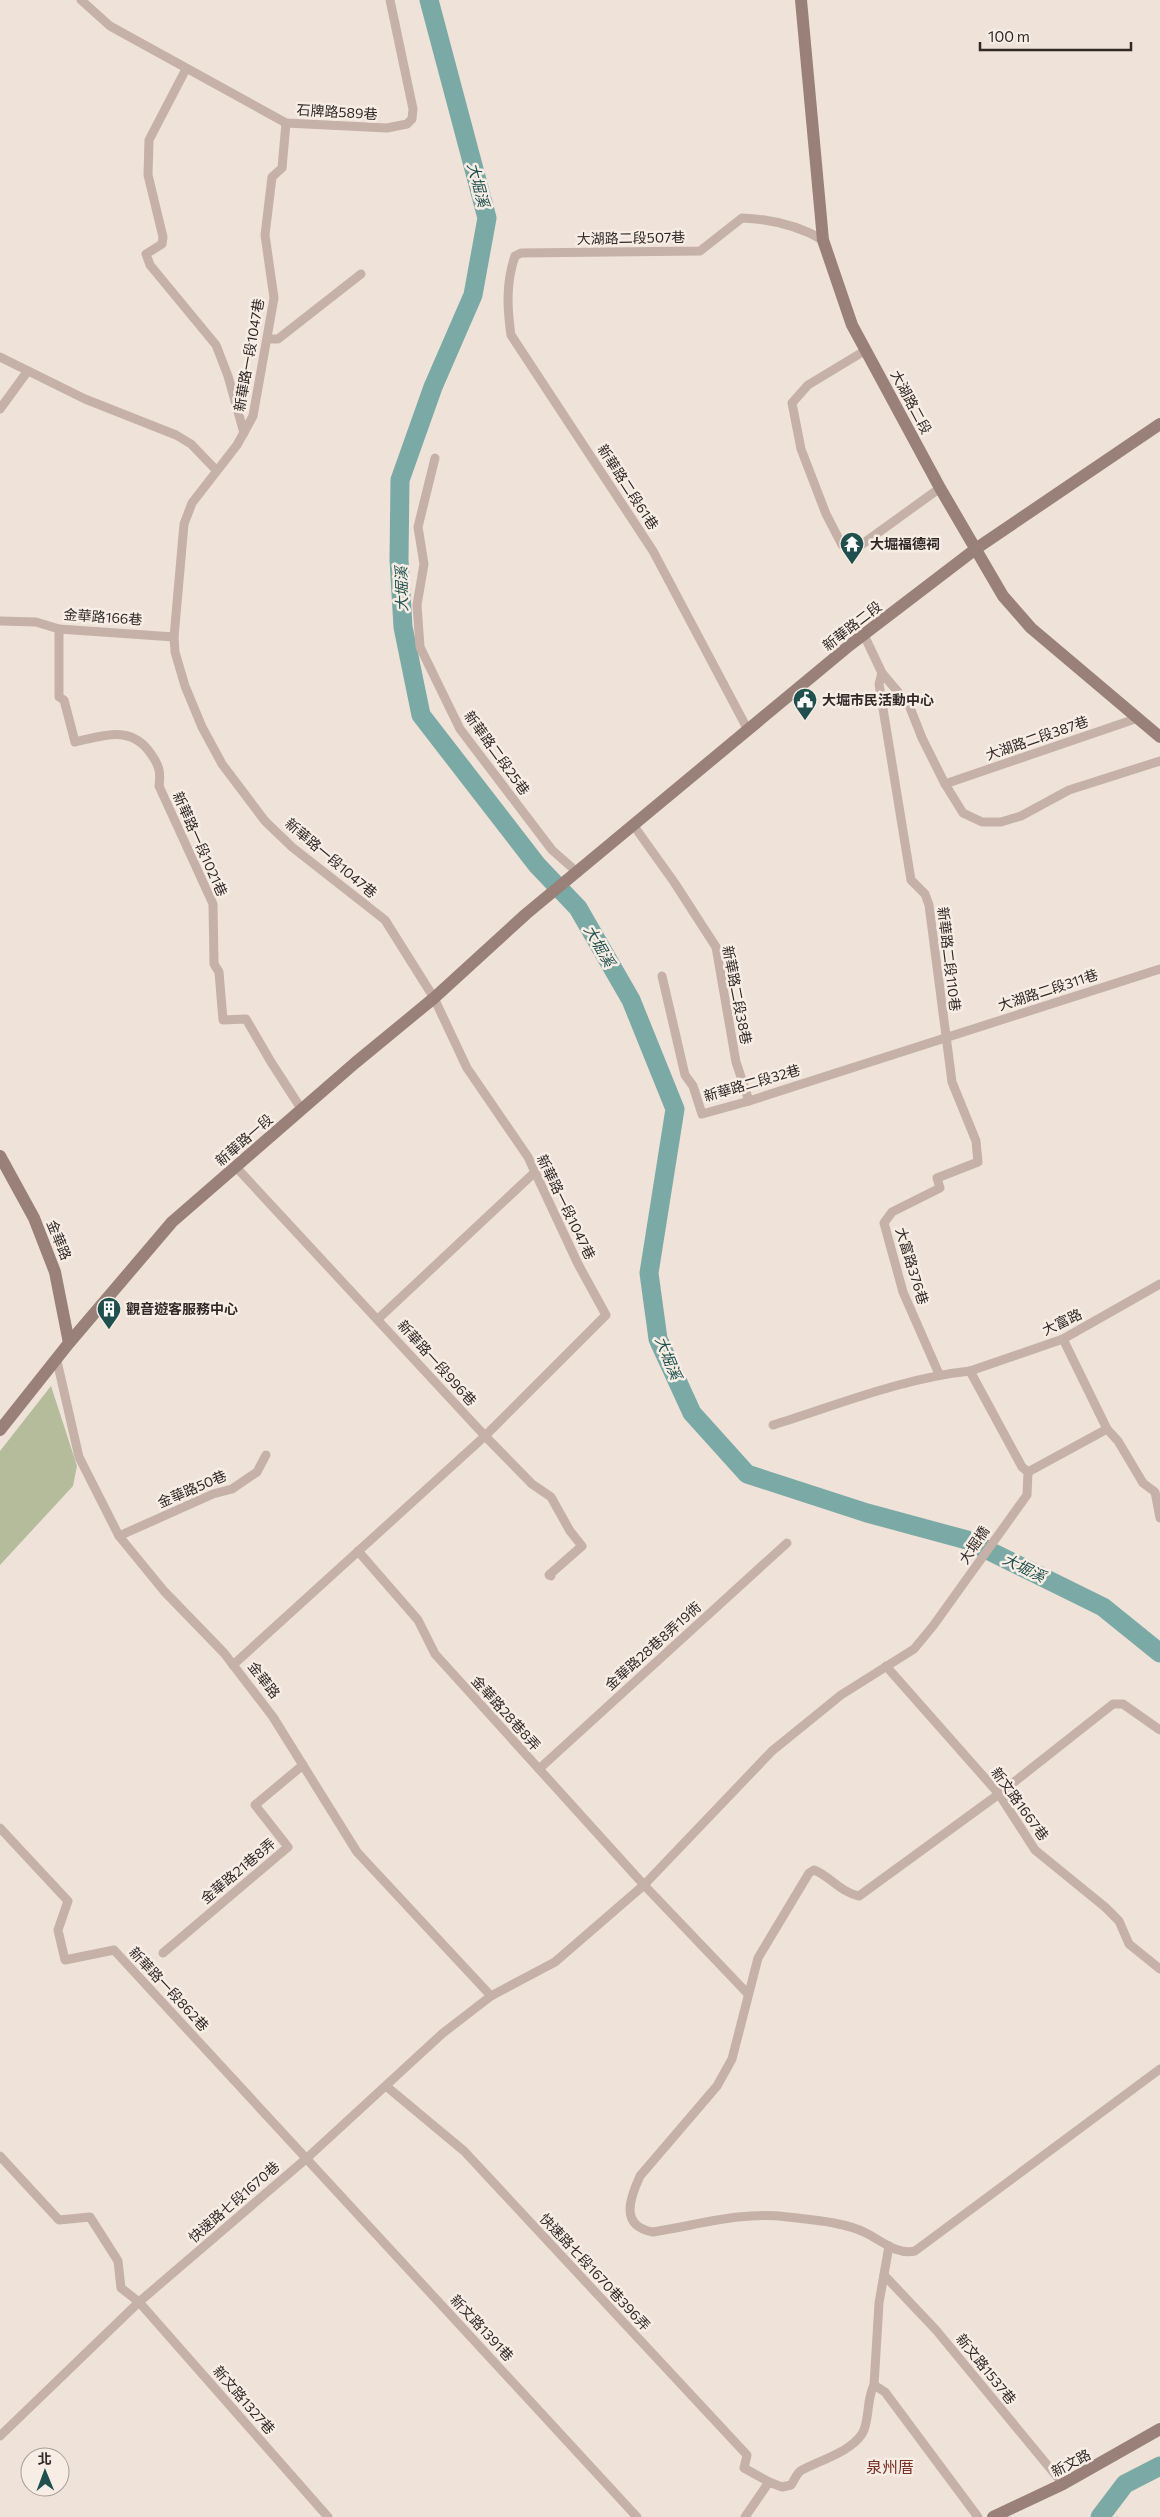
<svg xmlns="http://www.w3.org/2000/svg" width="1160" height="2517" font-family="Commissioner,'Noto Sans TC',sans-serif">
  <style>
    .grass { fill: #b5bc9b }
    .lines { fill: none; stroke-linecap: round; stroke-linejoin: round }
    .river { stroke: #7ba9a5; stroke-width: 19 }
    .street { stroke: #c5b1a7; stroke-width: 9 }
    .secondary { stroke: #998078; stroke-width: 12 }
    .labels { text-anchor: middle; stroke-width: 5; stroke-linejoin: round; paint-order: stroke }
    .street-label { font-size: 14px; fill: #322927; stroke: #f7ede5 }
    .poi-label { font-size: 14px; font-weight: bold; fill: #322927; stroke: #f7ede5; text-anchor: start }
    .water-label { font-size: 15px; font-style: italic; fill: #20504d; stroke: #f7ede5 }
    .quarter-label { font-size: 16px; fill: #7a3127; stroke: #f7ede5 }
  </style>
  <rect width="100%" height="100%" fill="#efe2d9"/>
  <polygon class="grass" points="51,1386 77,1466 73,1486 0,1565 0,1451"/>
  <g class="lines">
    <g class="river">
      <polyline points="429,0 487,218 473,295 433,387 400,480 399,560 403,627 421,715 537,865 578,908 631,1000 675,1109 649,1273 658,1339 692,1413 747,1474 867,1513 967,1540 1103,1607 1160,1653"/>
      <polyline points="1100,2517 1125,2484 1160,2466"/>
    </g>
    <g class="street">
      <polyline points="81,0 110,26 286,123 387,128 407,124 412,119 413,109 390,0"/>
      <polyline points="186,69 149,140 148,175 163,237 162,244 146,254 150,265 216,345 228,376 244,433"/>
      <polyline points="268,339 278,339 361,274"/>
      <polyline points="866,350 808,385 792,403 801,449 826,514 842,545 861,545 940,488"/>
      <polyline points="0,357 85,399 176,435 191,444 216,470"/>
      <polyline points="0,409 27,372"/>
      <polyline points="435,458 418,527 424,564 417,605 420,647 460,729 552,850 578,873"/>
      <polyline points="0,621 36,622 59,629 174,637"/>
      <path d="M59 629V697L64 700 75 742C103 736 131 724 151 754 159 765 161 772 159 786L213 904 214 964 219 972 223 1020 246 1019 271 1062 302 1110"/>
      <polyline points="864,635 882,673 909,705 922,738 945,784 963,813 982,822 1001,822 1021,816 1069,790 1160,761"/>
      <polyline points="882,673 879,684 911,880 925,894 929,905 952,1082 976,1141 978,1162 937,1178 940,1188 892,1212 884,1223 903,1292 939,1374"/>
      <path d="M748 730 653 551 511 335C507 308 506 282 515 256L521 253 700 251 742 218C770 219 799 226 823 240"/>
      <polyline points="945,784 1138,718"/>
      <polyline points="634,826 674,882 716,947 736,1062 749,1101"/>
      <polyline points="662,976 685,1075 693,1086 702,1114 749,1101 1160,969"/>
      <polyline points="235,1166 485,1436 532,1484 551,1497 570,1531 582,1546 549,1575 551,1576"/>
      <polyline points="378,1319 535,1172"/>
      <polyline points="57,1361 79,1457 119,1536 164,1591 224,1653 273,1717 357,1852 491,1996"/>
      <polyline points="970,1371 1063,1339 1160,1284"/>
      <polyline points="1107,1429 1118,1441 1143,1483 1155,1492 1160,1518"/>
      <polyline points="1028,1472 1107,1429 1063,1339"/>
      <polyline points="119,1536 213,1494 232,1489 257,1472 266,1455"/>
      <polyline points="358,1551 418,1620 435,1654 644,1885 748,1994"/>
      <polyline points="233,1665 485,1436 606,1315 578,1264 528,1157 467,1068 434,998 385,920 292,847 265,821 222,764 202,727 185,686 175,652 174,637 184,524 192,503 237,445 253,416 274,298 265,235 272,177 282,168 286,123"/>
      <polyline points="886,1666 999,1794 1035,1850 1105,1907 1119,1921 1129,1944 1160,1969"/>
      <path d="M1160 1730 1123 1704H1113L999 1794 859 1896C840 1892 830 1876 814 1870L809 1873 758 1958 732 2059 717 2086 640 2176C630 2198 619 2226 653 2232 699 2225 740 2211 788 2217 813 2220 844 2222 866 2233 882 2241 897 2255 915 2251L1160 2069"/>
      <polyline points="539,1769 787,1543"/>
      <polyline points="0,1828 68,1901 58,1930 65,1960 114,1950 637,2517"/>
      <polyline points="163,1953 288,1847 255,1805 303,1765"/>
      <polyline points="386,2086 464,2151 747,2455 744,2468 769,2482"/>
      <polyline points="0,2156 59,2220 90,2217 118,2261 121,2288 139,2302 328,2517"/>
      <polyline points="884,2275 936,2330 1063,2484"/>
      <polyline points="874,2385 879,2303 889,2246"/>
      <path d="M0 2436 139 2302 307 2158 443 2033 491 1996 555 1962 644 1885 772 1751 841 1695 914 1649 933 1626 1027 1495 1028 1472 1022 1467 970 1371C903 1378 837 1405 773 1425"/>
      <path d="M745 2517 769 2482 782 2487 791 2485C794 2481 797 2472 802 2470 821 2460 850 2452 862 2434 870 2422 866 2399 874 2385L885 2392 978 2517"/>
    </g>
    <g class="secondary">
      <polyline points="801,0 823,240 852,325 940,488 1003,596 1031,628 1160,737"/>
      <polyline points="0,1156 34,1218 55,1272 69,1343"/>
      <polyline points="0,1430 69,1343 172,1222 355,1063 434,998 526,914 850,645 977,548 1160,424"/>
      <polyline points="993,2517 1063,2484 1160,2429"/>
    </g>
  </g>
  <defs>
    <symbol id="temple-pin" viewBox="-11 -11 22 30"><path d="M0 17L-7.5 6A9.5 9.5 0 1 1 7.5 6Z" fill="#20504d" stroke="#f7ede5"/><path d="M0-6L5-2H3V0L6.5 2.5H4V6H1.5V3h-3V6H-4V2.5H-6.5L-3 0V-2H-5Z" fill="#fff"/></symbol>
    <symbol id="civic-pin" viewBox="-11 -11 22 30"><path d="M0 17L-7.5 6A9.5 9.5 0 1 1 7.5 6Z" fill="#20504d" stroke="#f7ede5"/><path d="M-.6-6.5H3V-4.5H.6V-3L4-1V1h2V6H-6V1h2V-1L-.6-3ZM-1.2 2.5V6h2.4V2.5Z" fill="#fff"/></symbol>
    <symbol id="building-pin" viewBox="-11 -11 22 30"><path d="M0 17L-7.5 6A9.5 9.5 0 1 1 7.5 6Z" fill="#20504d" stroke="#f7ede5"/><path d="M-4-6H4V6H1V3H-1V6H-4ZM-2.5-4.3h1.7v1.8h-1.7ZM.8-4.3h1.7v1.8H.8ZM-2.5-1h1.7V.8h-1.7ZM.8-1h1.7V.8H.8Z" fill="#fff"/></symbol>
  </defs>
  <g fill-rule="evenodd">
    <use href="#temple-pin" x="838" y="530" width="28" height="38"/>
    <use href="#civic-pin" x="791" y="686" width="28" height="38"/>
    <use href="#building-pin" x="95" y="1295" width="28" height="38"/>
  </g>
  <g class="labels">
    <g class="street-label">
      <text transform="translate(337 112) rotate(3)" y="5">石牌路589巷</text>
      <text transform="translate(631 238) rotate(-1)" y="5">大湖路二段507巷</text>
      <text transform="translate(249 355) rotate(-80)" y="5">新華路一段1047巷</text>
      <text transform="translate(911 402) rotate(62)" y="5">大湖路二段</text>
      <text transform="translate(628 487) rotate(57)" y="5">新華路二段61巷</text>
      <text transform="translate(103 617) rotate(4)" y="5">金華路166巷</text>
      <text transform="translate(852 626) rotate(-38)" y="5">新華路二段</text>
      <text transform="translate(1037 738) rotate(-19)" y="5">大湖路二段387巷</text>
      <text transform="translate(497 753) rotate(54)" y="5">新華路二段25巷</text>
      <text transform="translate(200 844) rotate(66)" y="5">新華路一段1021巷</text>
      <text transform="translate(331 858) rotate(40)" y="5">新華路一段1047巷</text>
      <text transform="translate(949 959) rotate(83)" y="5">新華路二段110巷</text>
      <text transform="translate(1048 990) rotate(-18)" y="5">大湖路二段311巷</text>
      <text transform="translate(737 995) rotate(79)" y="5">新華路二段38巷</text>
      <text transform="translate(752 1083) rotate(-16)" y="5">新華路二段32巷</text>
      <text transform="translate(244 1140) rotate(-41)" y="5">新華路一段</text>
      <text transform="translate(566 1207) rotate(64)" y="5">新華路一段1047巷</text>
      <text transform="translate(59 1240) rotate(68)" y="5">金華路</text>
      <text transform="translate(912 1266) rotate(73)" y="5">大富路376巷</text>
      <text transform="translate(1062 1322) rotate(-25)" y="5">大富路</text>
      <text transform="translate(437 1363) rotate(48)" y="5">新華路一段996巷</text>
      <text transform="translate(192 1489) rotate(-23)" y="5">金華路50巷</text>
      <text transform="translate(974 1545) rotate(-56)" y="5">大堀橋</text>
      <text transform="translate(653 1646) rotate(-42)" y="5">金華路28巷8弄19衖</text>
      <text transform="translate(264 1680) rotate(52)" y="5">金華路</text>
      <text transform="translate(506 1713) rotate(48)" y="5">金華路28巷8弄</text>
      <text transform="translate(1020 1804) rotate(54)" y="5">新文路1667巷</text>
      <text transform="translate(238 1871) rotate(-40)" y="5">金華路21巷8弄</text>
      <text transform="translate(169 1989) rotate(47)" y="5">新華路一段862巷</text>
      <text transform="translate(234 2202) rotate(-41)" y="5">快速路七段1670巷</text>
      <text transform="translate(595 2272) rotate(47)" y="5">快速路七段1670巷396弄</text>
      <text transform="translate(482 2328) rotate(47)" y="5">新文路1391巷</text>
      <text transform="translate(986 2369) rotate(51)" y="5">新文路1537巷</text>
      <text transform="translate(244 2400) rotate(49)" y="5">新文路1327巷</text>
      <text transform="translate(1071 2463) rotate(-28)" y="5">新文路</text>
    </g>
    <g class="poi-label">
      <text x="870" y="549">大堀福德祠</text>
      <text x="822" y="705">大堀市民活動中心</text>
      <text x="126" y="1314">觀音遊客服務中心</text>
    </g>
    <g class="water-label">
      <text transform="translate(478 185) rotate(75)" y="5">大堀溪</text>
      <text transform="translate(402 589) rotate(-91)" y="5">大堀溪</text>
      <text transform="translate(599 946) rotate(60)" y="5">大堀溪</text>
      <text transform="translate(668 1358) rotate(68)" y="5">大堀溪</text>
      <text transform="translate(1024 1568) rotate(26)" y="5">大堀溪</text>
    </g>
    <g class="quarter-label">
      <text x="890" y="2473">泉州厝</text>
    </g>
  </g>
  <g transform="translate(45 2472) rotate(359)"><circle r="24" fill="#f7ede5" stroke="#a89f99"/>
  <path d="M0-4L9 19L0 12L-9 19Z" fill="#20504d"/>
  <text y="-8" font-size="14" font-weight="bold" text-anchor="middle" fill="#322927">北</text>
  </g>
  <path d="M980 42v8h151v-8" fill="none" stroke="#322927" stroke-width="2.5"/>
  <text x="988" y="42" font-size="15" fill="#322927" stroke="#f7ede5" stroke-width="4" paint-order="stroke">100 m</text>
</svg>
